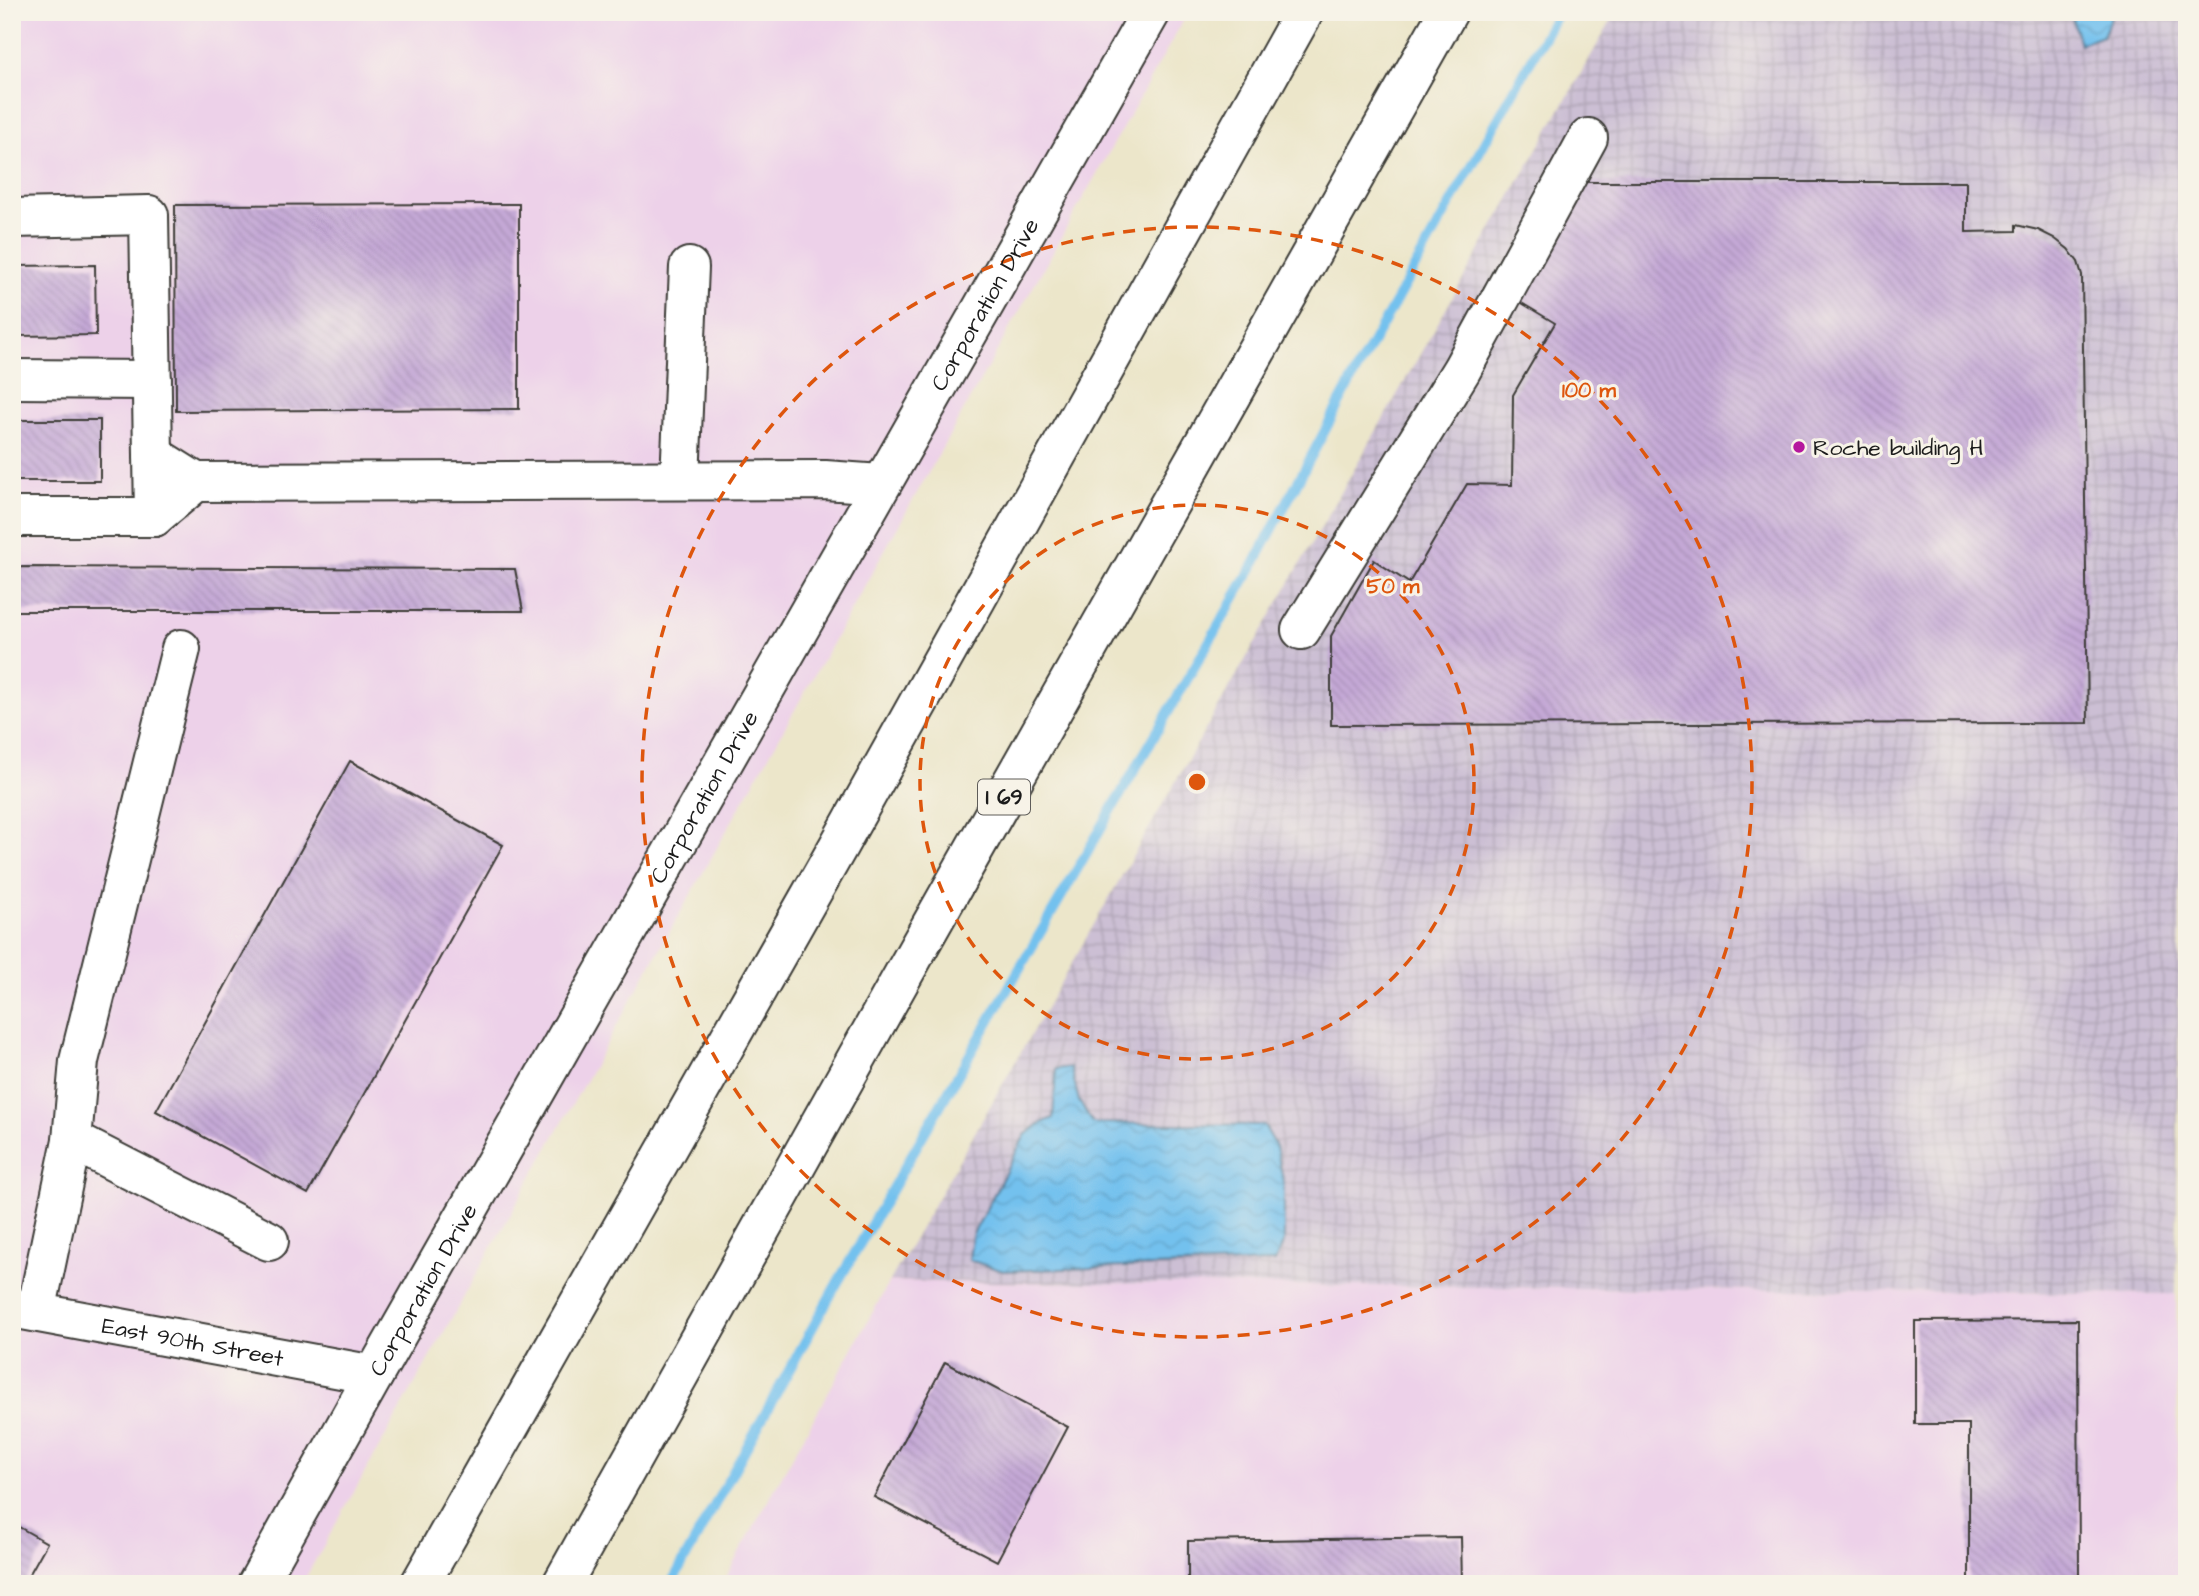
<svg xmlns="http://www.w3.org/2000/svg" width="2199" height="1596" font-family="'Architects Daughter',sans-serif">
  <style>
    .built { fill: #edd1e9 }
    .industrial { fill: url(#industrial-grid) }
    .water { fill: url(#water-waves); stroke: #486e85; stroke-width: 2 }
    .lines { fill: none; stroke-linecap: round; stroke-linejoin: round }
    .stream { stroke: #73c1ee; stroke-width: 10 }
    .building { fill: url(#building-back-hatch) }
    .minor-casing { stroke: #3b3a36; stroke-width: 42 }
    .highway-casing { stroke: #3b3a36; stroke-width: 42 }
    .minor { stroke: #fff; stroke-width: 38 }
    .highway { stroke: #fff; stroke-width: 38 }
    .ring { fill: none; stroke: #de560d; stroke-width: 3.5; stroke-dasharray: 12 9 }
    .poi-dot { fill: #b5179e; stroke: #f7f3e8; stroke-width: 2.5 }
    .labels { text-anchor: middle; stroke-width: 6; stroke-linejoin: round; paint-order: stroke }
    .shield { fill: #f7f3e8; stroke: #5e5c59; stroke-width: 2 }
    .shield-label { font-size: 21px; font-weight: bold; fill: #1c1c1c }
    .street-label { font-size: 23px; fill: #1c1c1c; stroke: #f7f3e8 }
    .poi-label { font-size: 23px; fill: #1c1c1c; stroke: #f7f3e8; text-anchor: start }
    .centre { fill: #de560d; stroke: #f7f3e8; stroke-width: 3.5 }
    .ring-label { font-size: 21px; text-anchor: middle; font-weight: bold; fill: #de560d; stroke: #f7f3e8; stroke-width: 6; stroke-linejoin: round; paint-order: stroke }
  </style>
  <defs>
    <pattern id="industrial-grid" width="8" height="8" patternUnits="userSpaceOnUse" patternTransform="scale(1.75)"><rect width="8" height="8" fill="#ccbfd4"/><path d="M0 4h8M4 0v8" fill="none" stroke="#afa4b5"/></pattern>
    <pattern id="water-waves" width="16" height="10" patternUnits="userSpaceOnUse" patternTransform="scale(1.75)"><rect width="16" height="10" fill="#73c1ee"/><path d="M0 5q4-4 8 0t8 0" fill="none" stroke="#63a5cc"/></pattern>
    <pattern id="building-back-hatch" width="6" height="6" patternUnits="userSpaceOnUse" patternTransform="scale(1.75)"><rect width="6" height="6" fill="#c4a8d6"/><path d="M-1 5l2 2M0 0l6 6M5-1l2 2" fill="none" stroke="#a890b7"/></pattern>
  </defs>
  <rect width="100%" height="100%" fill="#f7f3e8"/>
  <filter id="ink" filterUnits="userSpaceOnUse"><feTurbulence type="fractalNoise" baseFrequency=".0143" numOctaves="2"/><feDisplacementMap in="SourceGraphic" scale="14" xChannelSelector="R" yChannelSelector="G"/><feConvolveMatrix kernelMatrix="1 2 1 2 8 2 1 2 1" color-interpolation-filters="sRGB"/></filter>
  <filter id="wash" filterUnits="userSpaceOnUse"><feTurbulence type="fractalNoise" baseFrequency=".00686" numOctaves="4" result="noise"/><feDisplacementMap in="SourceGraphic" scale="28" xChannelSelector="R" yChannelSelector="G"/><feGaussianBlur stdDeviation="1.57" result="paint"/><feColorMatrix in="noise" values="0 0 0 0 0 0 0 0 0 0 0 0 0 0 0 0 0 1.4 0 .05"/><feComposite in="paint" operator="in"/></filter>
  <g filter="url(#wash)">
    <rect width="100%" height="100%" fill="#ece6ca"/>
    <g class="built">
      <polygon points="12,12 1188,12 302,1584 12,1584"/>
      <polygon points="890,1281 2176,1294 2179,1584 722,1584"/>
    </g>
    <polygon class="industrial" points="1616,12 2187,12 2187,231 2176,1294 890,1281"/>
    <g class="water">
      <polygon points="2070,12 2113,12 2103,36 2080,44"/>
      <polygon points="1071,1067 1079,1101 1093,1123 1264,1125 1276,1146 1284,1184 1284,1241 1275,1262 1003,1271 969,1260 972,1236 1025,1135 1039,1124 1053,1118 1056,1069"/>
    </g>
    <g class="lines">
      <polyline class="stream" points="671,1584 835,1287 1253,566 1356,372 1558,12"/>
    </g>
    <g id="blocks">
      <g class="building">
        <polygon points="1586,182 1966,182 1966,232 2016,231 2016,225 2038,230 2054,238 2068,249 2078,262 2082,275 2088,723 1331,725 1331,636 1374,560 1409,583 1467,484 1512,485 1513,395 1555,323 1520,302"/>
        <polygon points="519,204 519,409 176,411 175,205"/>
        <polygon points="95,265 96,335 12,336 12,266"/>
        <rect x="12" y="420" width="88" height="61"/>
        <polygon points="12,567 515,569 523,611 12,611"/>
        <polygon points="350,761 503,845 308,1194 156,1111"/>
        <polygon points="2078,1320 2079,1584 1969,1584 1969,1424 1915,1424 1915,1321"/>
        <polygon points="945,1362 1068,1427 997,1561 874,1497"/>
        <polygon points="12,1523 47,1543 24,1584 12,1584"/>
        <polygon points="1461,1537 1462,1584 1188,1584 1188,1541"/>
      </g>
    </g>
  </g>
  <g filter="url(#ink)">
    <use href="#blocks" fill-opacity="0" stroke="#3b3a36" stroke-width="2"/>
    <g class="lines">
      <defs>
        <g id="minor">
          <polyline points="12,218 149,215 153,455"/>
          <polyline points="12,379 152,380"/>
          <polyline points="680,480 689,267"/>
          <polyline points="196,482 153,455 154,517 196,482 825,480 881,484"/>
          <polyline points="12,517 154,517"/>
          <polyline points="1301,630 1462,369 1588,138"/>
          <polyline points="72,1140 79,1061 181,649"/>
          <path id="s1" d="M12 1308 374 1375"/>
          <polyline points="36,1312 72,1140 269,1241"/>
          <path id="s2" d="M257 1584 374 1375 1151 12"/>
        </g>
        <g id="highway">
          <polyline points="420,1584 839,845 1304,12"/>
          <polyline points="562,1584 921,943 1448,12"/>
        </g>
      </defs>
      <use href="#minor" class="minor-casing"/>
      <use href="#highway" class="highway-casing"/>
      <use href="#minor" class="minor"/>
      <use href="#highway" class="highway"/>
    </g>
  </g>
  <g class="ring">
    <circle cx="1197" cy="782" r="277"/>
    <circle cx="1197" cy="782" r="555"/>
  </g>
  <circle class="poi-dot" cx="1799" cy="447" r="7"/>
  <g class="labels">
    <rect class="shield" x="978" y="779.5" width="52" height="35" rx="5"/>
    <g class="shield-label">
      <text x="1004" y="804">I 69</text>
    </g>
    <g class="street-label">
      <text dy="8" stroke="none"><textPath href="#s2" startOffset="1472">Corporation Drive</textPath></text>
      <text dy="8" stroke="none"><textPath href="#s2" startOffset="905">Corporation Drive</textPath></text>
      <text dy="8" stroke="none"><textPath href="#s2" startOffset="338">Corporation Drive</textPath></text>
      <text dy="8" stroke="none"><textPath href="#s1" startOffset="184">East 90th Street</textPath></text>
    </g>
    <g class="poi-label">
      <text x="1813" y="455">Roche building H</text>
    </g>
  </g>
  <circle cx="1197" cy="782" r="10" class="centre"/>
  <g class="ring-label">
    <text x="1589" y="397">100 m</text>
    <text x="1393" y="593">50 m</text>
  </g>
  <rect width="2199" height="1596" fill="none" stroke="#f7f3e8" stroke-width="42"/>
</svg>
